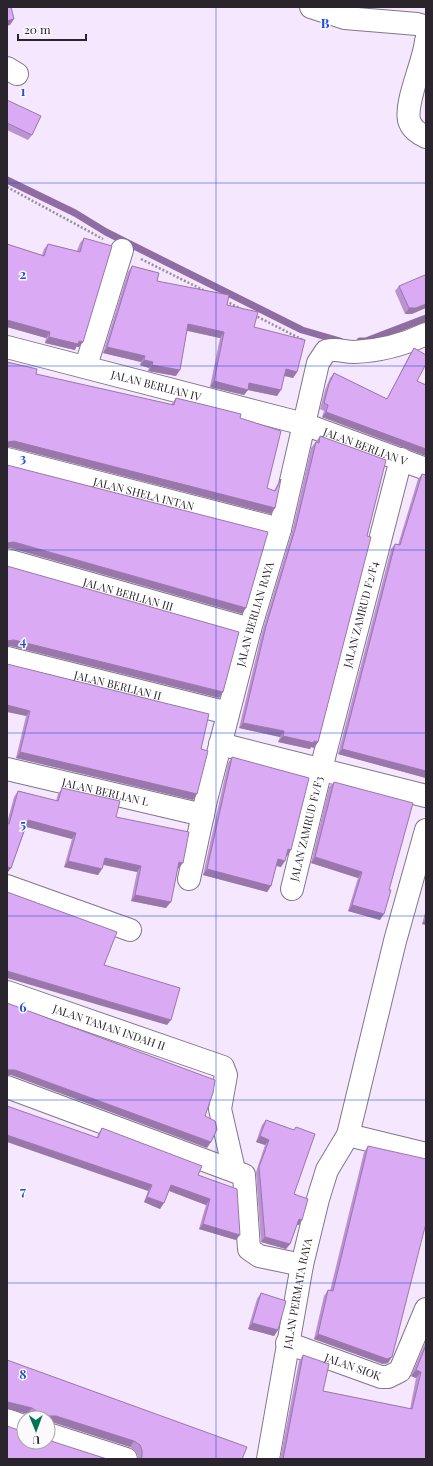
<svg xmlns="http://www.w3.org/2000/svg" width="433" height="1466" font-family="'Playfair Display',serif">
  <style>
    .lines { fill: none; stroke-linecap: round; stroke-linejoin: round }
    .stream { stroke: #8f6da2; stroke-width: 7 }
    .minor-casing { stroke: #82768a; stroke-width: 24 }
    .path { stroke: #978d9c; stroke-width: 2.5; stroke-dasharray: 2 2; stroke-linecap: butt }
    .minor { stroke: #fff; stroke-width: 22 }
    .wall { fill: #bb92d2 }
    .shaded-wall { fill: #9977ab }
    .building { fill: #daaaf4; stroke: #9977ab }
    .grid { fill: none; stroke: #1d4ed8; stroke-width: 1; stroke-opacity: 0.55 }
    .labels { text-anchor: middle; stroke-width: 3; stroke-linejoin: round; paint-order: stroke }
    .street-label { font-size: 11px; fill: #2a242c; stroke: #fcf9fd }
    .grid-label { font-size: 13px; text-anchor: middle; font-weight: bold; fill: #1d4ed8; stroke: #fcf9fd; stroke-width: 3; stroke-linejoin: round; paint-order: stroke }
  </style>
  <rect width="100%" height="100%" fill="#f5e7fd"/>
  <g class="lines">
    <g class="stream">
      <polyline points="7,180 75,213 106,232 302,330 340,341"/>
      <polyline points="360,341 366,341 426,318"/>
    </g>
    <defs>
      <g id="minor">
        <polyline points="311,7 345,18 417,24 424,26 426,31"/>
        <path d="M426 41C424 62 405 101 409 120 411 128 419 134 426 137"/>
        <polyline points="7,68 17,74"/>
        <path id="s1" d="M7 347 304 424 426 469"/>
        <polyline points="86,366 122,250"/>
        <path id="s2" d="M7 459 280 529"/>
        <path id="s3" d="M7 560 250 629"/>
        <path id="s4" d="M7 658 228 713"/>
        <polyline points="220,744 426,796"/>
        <path id="s5" d="M7 769 203 815"/>
        <path id="s6" d="M189 879 206 800 250 629 280 529 318 363 326 351C338 348 343 352 354 352 380 351 403 345 426 334"/>
        <polyline points="7,886 130,930"/>
        <path id="s7" d="M292 889 321 769 401 459"/>
        <path id="s8" d="M7 992 223 1067 226 1075 220 1109 234 1170"/>
        <polyline points="7,1087 244,1175 249,1249 259,1256 302,1265"/>
        <polyline points="348,1135 426,1154"/>
        <path id="s9" d="M287 1343 381 1377H388L400 1371 426 1309"/>
        <polyline points="7,1420 24,1426"/>
        <polyline points="48,1434 126,1459"/>
        <path id="s10" d="M268 1459 302 1265 318 1199 327 1170 348 1135 395 941 426 830"/>
      </g>
    </defs>
    <use href="#minor" class="minor-casing"/>
    <g class="path">
      <polyline points="7,187 103,239"/>
      <polyline points="141,259 207,292"/>
      <polyline points="226,301 241,309"/>
      <polyline points="254,315 305,341"/>
    </g>
    <use href="#minor" class="minor"/>
  </g>
  <g class="wall">
    <polygon points="7,100 32,135 28,140 7,130"/>
    <polygon points="84,238 83,342 79,347 76,347 75,350 45,343 46,338 7,327 7,244 42,255 44,249 48,244 77,251 80,243"/>
    <polygon points="132,266 157,281 227,305 254,327 297,372 293,378 284,376 277,396 248,390 244,395 210,387 220,338 186,330 176,376 148,371 149,368 140,365 141,362 103,353 128,272"/>
    <polygon points="399,286 412,314 405,314 395,291"/>
    <polygon points="414,348 417,381 426,456 322,417 324,411 320,409 325,390 330,378 334,373 387,399 410,354"/>
    <polygon points="36,374 171,405 176,398 240,418 267,488 274,491 277,485 281,479 275,508 271,514 10,447"/>
    <polygon points="320,436 367,536 318,742 314,748 311,747 310,749 278,742 280,737 239,728 262,632 292,532 311,448"/>
    <polygon points="422,474 426,778 338,754 391,549 395,544 398,545 418,479"/>
    <polygon points="7,664 201,749 193,800 16,758 26,716"/>
    <polygon points="232,757 291,850 287,856 286,855 281,867 276,866 271,886 267,892 203,875 228,763"/>
    <polygon points="334,782 380,920 348,911 358,878 311,863 329,787"/>
    <polygon points="62,788 116,817 178,869 166,908 131,901 137,872 103,865 98,875 64,867 72,839 26,827 11,868 7,873 7,823 14,797 18,791 56,801 58,794"/>
    <polygon points="426,909 426,925 422,924"/>
    <polygon points="266,1120 294,1130 296,1127 294,1194 302,1220 299,1225 297,1225 290,1244 286,1249 261,1242 256,1172 265,1145 256,1142 262,1125"/>
    <polygon points="102,1128 198,1175 236,1240 199,1229 206,1205 169,1191 160,1209 144,1202 148,1191 97,1137 98,1134"/>
    <polygon points="368,1146 388,1363 383,1364 314,1339 324,1296 328,1290 330,1291 364,1152"/>
    <polygon points="261,1293 278,1330 274,1336 248,1329 257,1299"/>
    <polygon points="426,1341 426,1459 280,1459 299,1361 303,1355 323,1391 410,1409 416,1378 411,1376"/>
    <polygon points="7,1360 242,1459 138,1459 138,1456 135,1451 130,1447 52,1422 48,1422 48,1418 33,1418 28,1414"/>
  </g>
  <g class="shaded-wall">
    <polygon points="14,19 10,25 7,26 7,21"/>
    <polygon points="426,304 426,308 412,314 405,314 409,308"/>
    <polygon points="7,320 50,332 46,338 7,327"/>
    <polygon points="188,324 224,332 220,338 183,330"/>
    <polygon points="49,337 83,342 79,347 76,347 75,350 45,343"/>
    <polygon points="107,347 145,356 141,362 103,353"/>
    <polygon points="144,360 153,362 149,368 140,365"/>
    <polygon points="152,365 180,370 176,376 148,371"/>
    <polygon points="286,369 297,372 293,378 282,375"/>
    <polygon points="214,381 249,383 281,390 277,396 248,390 244,395 210,387"/>
    <polygon points="326,412 426,449 426,456 322,417"/>
    <polygon points="8,441 14,441 275,508 271,514 10,447 7,447 7,442"/>
    <polygon points="8,542 14,542 246,608 242,614 10,548 7,548 7,543"/>
    <polygon points="14,640 223,692 219,698 10,646 7,646 7,641"/>
    <polygon points="7,705 30,711 26,716 7,712"/>
    <polygon points="243,723 284,731 280,737 239,728"/>
    <polygon points="283,736 314,741 318,742 314,748 311,747 310,749 278,742"/>
    <polygon points="342,749 426,771 426,778 338,754"/>
    <polygon points="20,752 197,794 193,800 16,758"/>
    <polygon points="28,820 76,833 72,839 24,826"/>
    <polygon points="288,849 291,850 287,856 284,855"/>
    <polygon points="315,857 362,872 358,878 311,863"/>
    <polygon points="105,858 141,866 137,872 101,864"/>
    <polygon points="278,859 285,861 281,867 274,865"/>
    <polygon points="68,861 102,869 98,875 64,867"/>
    <polygon points="179,862 183,863 178,869 175,868"/>
    <polygon points="7,867 11,868 7,873"/>
    <polygon points="207,869 271,886 267,892 203,875"/>
    <polygon points="135,895 171,902 166,908 131,901"/>
    <polygon points="352,905 384,914 380,920 348,911"/>
    <polygon points="426,919 426,925 422,924"/>
    <polygon points="7,971 171,1020 167,1025 7,978"/>
    <polygon points="7,1070 15,1070 211,1142 207,1148 11,1075 7,1075"/>
    <polygon points="7,1135 152,1185 148,1191 7,1142"/>
    <polygon points="260,1136 269,1140 265,1145 256,1142"/>
    <polygon points="171,1185 210,1199 206,1205 167,1190"/>
    <polygon points="147,1197 164,1203 160,1209 144,1202"/>
    <polygon points="299,1219 302,1220 299,1225 295,1224"/>
    <polygon points="203,1224 240,1235 236,1240 199,1229"/>
    <polygon points="265,1237 290,1244 286,1249 261,1242"/>
    <polygon points="252,1323 278,1330 274,1336 248,1329"/>
    <polygon points="318,1334 392,1357 388,1363 383,1364 314,1339"/>
    <polygon points="416,1370 421,1372 416,1378 411,1376"/>
    <polygon points="8,1402 32,1408 28,1414 7,1409 7,1403"/>
    <polygon points="49,1416 56,1416 134,1441 130,1447 52,1422 48,1422 48,1418 45,1418"/>
  </g>
  <g class="building">
    <polygon points="7,7 11,7 14,19 7,21"/>
    <polygon points="7,100 41,116 32,135 7,123"/>
    <polygon points="84,238 112,246 83,342 79,341 78,344 49,337 50,332 7,320 7,244 44,256 48,244 80,252"/>
    <polygon points="132,266 159,273 157,281 229,295 227,305 258,312 254,327 305,340 297,372 286,369 281,390 249,383 248,390 214,381 224,332 188,324 180,370 152,365 153,362 144,360 145,356 107,347"/>
    <polygon points="425,275 426,278 426,304 416,308 409,308 399,286"/>
    <polygon points="414,348 426,355 426,364 417,381 426,385 426,449 326,412 328,405 324,403 329,384 334,373 387,399"/>
    <polygon points="7,362 37,369 36,374 174,405 176,398 209,406 241,414 240,418 281,431 267,488 275,491 281,479 275,508 14,441 7,442"/>
    <polygon points="320,436 386,460 367,536 371,537 318,742 314,741 314,743 283,736 284,731 243,723 266,626 296,526 316,442 319,443"/>
    <polygon points="7,465 268,532 246,608 14,542 7,543"/>
    <polygon points="422,474 426,475 426,771 342,749 395,544 400,545"/>
    <polygon points="7,566 239,632 223,692 14,640 7,641"/>
    <polygon points="7,664 209,714 201,749 208,751 197,794 20,752 30,711 7,705"/>
    <polygon points="232,757 309,778 291,850 288,849 285,861 278,859 271,886 207,869"/>
    <polygon points="334,782 413,803 389,890 391,890 384,914 352,905 362,872 315,857"/>
    <polygon points="62,788 120,801 116,817 189,832 183,863 179,862 171,902 135,895 141,866 105,858 102,869 68,861 76,833 28,820 11,868 7,867 7,823 9,824 18,791 58,801"/>
    <polygon points="7,892 117,932 104,965 180,988 171,1020 7,971"/>
    <polygon points="7,1003 215,1080 213,1093 205,1116 215,1121 217,1129 211,1142 15,1070 7,1070"/>
    <polygon points="7,1106 98,1138 102,1128 202,1166 198,1175 237,1189 240,1235 203,1224 210,1199 171,1185 164,1203 147,1197 152,1185 7,1135"/>
    <polygon points="266,1120 294,1130 296,1127 315,1134 294,1194 308,1199 302,1220 299,1219 290,1244 265,1237 259,1167 269,1140 260,1136"/>
    <polygon points="368,1146 426,1159 426,1223 392,1357 387,1359 318,1334 328,1290 333,1291"/>
    <polygon points="261,1293 286,1301 278,1330 252,1323"/>
    <polygon points="426,1345 426,1459 283,1459 303,1355 329,1364 323,1391 412,1409 421,1372 416,1370"/>
    <polygon points="7,1360 247,1447 242,1459 141,1459 142,1457 142,1450 140,1445 134,1441 56,1416 49,1416 45,1418 40,1418 38,1412 32,1408 8,1402 7,1403"/>
    <polygon points="7,1426 24,1432 24,1442 48,1442 48,1440 107,1459 7,1459"/>
  </g>
  <path class="grid" d="M216 7V1459M7 183H426M7 366H426M7 550H426M7 733H426M7 916H426M7 1100H426M7 1283H426"/>
  <g class="labels">
    <g class="street-label">
      <text dy="4" stroke="none"><textPath href="#s1" startOffset="154">JALAN BERLIAN IV</textPath></text>
      <text dy="4" stroke="none"><textPath href="#s1" startOffset="372">JALAN BERLIAN V</textPath></text>
      <text dy="4" stroke="none"><textPath href="#s2" startOffset="141">JALAN SHELA INTAN</textPath></text>
      <text dy="4" stroke="none"><textPath href="#s3" startOffset="126">JALAN BERLIAN III</textPath></text>
      <text dy="4" stroke="none"><textPath href="#s6" startOffset="273">JALAN BERLIAN RAYA</textPath></text>
      <text dy="4" stroke="none"><textPath href="#s7" startOffset="283">JALAN ZAMRUD F2/F4</textPath></text>
      <text dy="4" stroke="none"><textPath href="#s4" startOffset="114">JALAN BERLIAN II</textPath></text>
      <text dy="4" stroke="none"><textPath href="#s5" startOffset="101">JALAN BERLIAN L</textPath></text>
      <text dy="4" stroke="none"><textPath href="#s7" startOffset="62">JALAN ZAMRUD F1/F3</textPath></text>
      <text dy="4" stroke="none"><textPath href="#s8" startOffset="108">JALAN TAMAN INDAH II</textPath></text>
      <text dy="4" stroke="none"><textPath href="#s10" startOffset="168">JALAN PERMATA RAYA</textPath></text>
      <text dy="4" stroke="none"><textPath href="#s9" startOffset="70">JALAN SIOK</textPath></text>
    </g>
  </g>
  <g class="grid-label">
    <text x="325" y="28">B</text>
    <text x="23" y="96">1</text>
    <text x="23" y="279">2</text>
    <text x="23" y="463">3</text>
    <text x="23" y="646">4</text>
    <text x="23" y="829">5</text>
    <text x="23" y="1012">6</text>
    <text x="23" y="1196">7</text>
    <text x="23" y="1379">8</text>
  </g>
  <rect width="433" height="1466" fill="none" stroke="#2a242c" stroke-width="16"/>
  <g transform="translate(36 1430) rotate(179)"><circle r="19" fill="#fcf9fd" stroke="#a8a4a9"/>
  <path d="M0-3L7 15L0 10L-7 15Z" fill="#007551"/>
  <text y="-6" font-size="11" font-weight="bold" text-anchor="middle" fill="#2a242c">U</text>
  </g>
  <path d="M18 34v6h68v-6" fill="none" stroke="#2a242c" stroke-width="2"/>
  <text x="24" y="34" font-size="12" fill="#2a242c" stroke="#fcf9fd" stroke-width="3" paint-order="stroke">20 m</text>
</svg>
